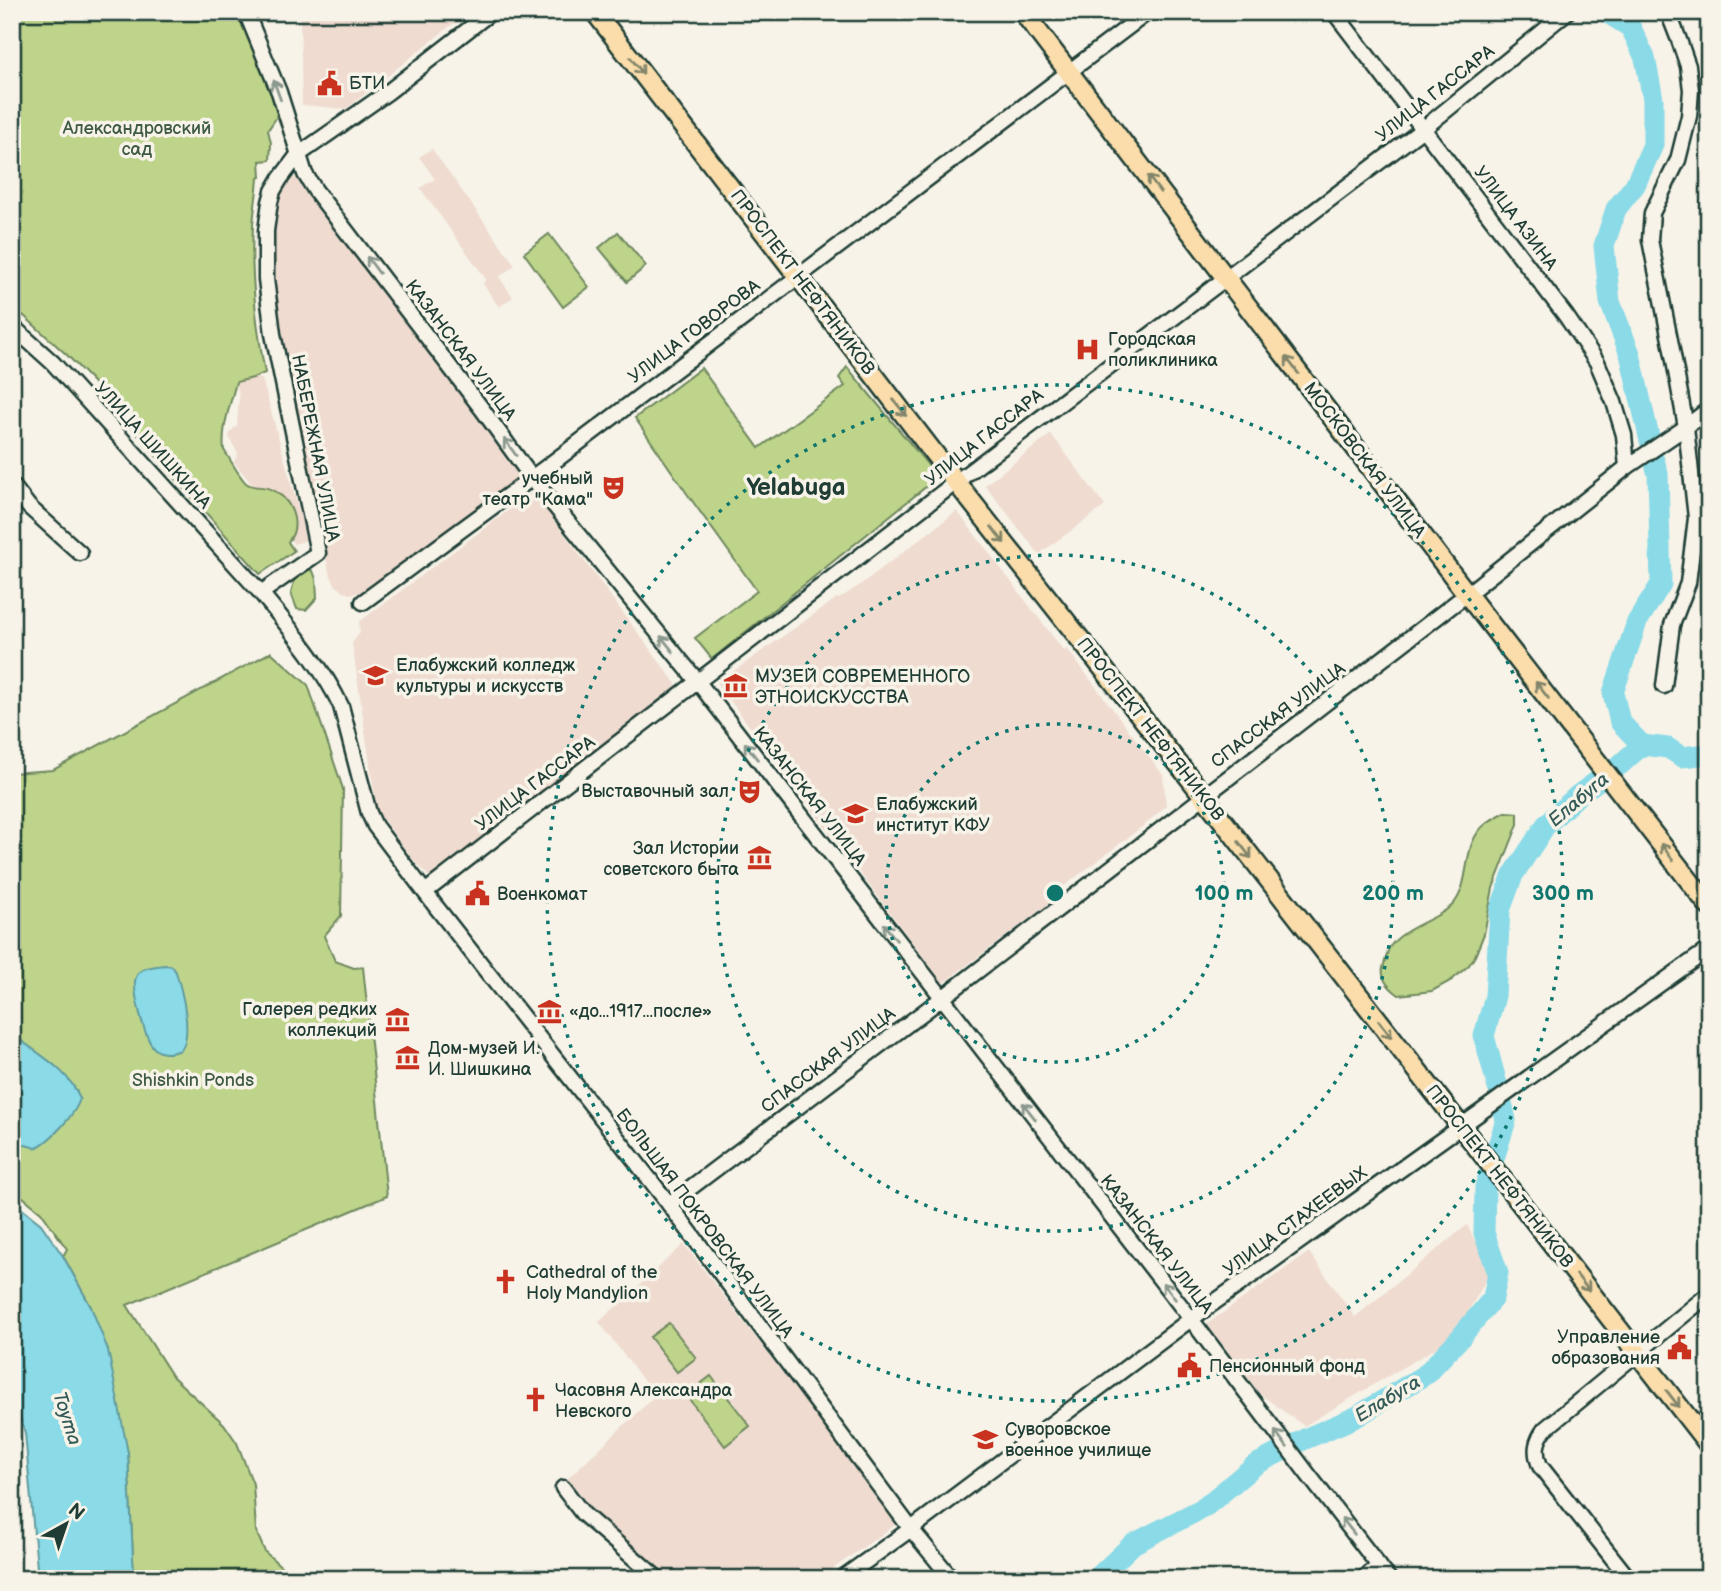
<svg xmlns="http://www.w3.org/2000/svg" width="1721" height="1591" font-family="'Balsamiq Sans',sans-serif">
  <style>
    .built { fill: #efdbd0 }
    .green { fill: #bed48a; stroke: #6e885f; stroke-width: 2 }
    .water { fill: #8bdae7; stroke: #609b9f; stroke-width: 2 }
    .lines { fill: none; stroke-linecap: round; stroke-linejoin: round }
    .river { stroke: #8bdae7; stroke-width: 21 }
    .minor-casing { stroke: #1f3d34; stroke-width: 19 }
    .major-casing { stroke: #1f3d34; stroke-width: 23 }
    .minor { stroke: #f7f3e8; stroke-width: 14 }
    .major { stroke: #faddab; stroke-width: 18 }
    .oneway { stroke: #82856a }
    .oneway2 { stroke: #8b988e }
    .ring { fill: none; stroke: #0f766e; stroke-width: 3.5; stroke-dasharray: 3.5 7 }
    .labels { text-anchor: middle; stroke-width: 7; stroke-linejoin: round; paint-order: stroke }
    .poi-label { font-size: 18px; fill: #1f3d34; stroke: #f7f3e8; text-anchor: start }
    .street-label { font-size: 18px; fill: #1f3d34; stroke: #f7f3e8 }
    .park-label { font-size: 18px; fill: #3f5b45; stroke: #f7f3e8 }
    .water-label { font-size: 19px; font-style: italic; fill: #355c58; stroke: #f7f3e8 }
    .district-label { font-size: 24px; font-weight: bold; fill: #1f3d34; stroke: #f7f3e8 }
    .centre { fill: #0f766e; stroke: #f7f3e8; stroke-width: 3.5 }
    .ring-label { font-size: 21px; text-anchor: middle; font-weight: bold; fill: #0f766e; stroke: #f7f3e8; stroke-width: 7; stroke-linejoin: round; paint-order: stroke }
  </style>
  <rect width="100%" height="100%" fill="#f7f3e8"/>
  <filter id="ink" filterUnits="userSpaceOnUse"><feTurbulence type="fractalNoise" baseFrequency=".0143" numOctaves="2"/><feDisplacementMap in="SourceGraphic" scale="14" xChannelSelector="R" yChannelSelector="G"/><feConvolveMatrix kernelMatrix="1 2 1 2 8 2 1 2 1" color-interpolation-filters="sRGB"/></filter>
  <g filter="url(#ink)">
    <g class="built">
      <polygon points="300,12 468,12 346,109 302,105"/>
      <polygon points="432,149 515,265 499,277 513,297 499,307 483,284 486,279 420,188 435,179 419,157"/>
      <polygon points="295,177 303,184 520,474 521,478 359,593 349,594 336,586 329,572 278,331 272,278 271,232 278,194 288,181"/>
      <polygon points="253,378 262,379 307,540 294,544 280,527 253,486 234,462 238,454 229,437 230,432 237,426 239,397 236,381"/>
      <polygon points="1051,434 1105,506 1039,554 985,485"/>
      <polygon points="533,492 679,688 431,879 410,856 377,811 352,643 360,633 359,622"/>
      <polygon points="957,511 1064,651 1067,649 1163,775 1166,806 1147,823 1054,894 1057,898 943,983 717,683 837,598 839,599 860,585"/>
      <polygon points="1467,1225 1491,1271 1454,1337 1304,1426 1260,1394 1207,1324 1309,1252 1355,1317"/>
      <polygon points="684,1244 898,1523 818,1579 667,1579 584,1504 565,1481 655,1396 599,1322"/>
    </g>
    <g class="green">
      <path d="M12 12H241L275 97 278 115 268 130 271 143 270 160 260 161 261 177 258 178C257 194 254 210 253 226 250 276 256 324 265 373L253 378 236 382C231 403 221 428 224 450 230 459 239 476 246 483 252 488 261 486 268 488 290 496 303 523 288 542L294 551 260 574 169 471 93 382 67 355 23 315 12 309Z"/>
      <polygon points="618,232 646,266 627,282 599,248"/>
      <polygon points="549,234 589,287 563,307 524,253"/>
      <polygon points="847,367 938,477 712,659 695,638 757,591 688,495 635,418 701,368 759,448 845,386 839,378"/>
      <polygon points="306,568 313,571 316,579 317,598 306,610 297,609 291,593 296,574"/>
      <polygon points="271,652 308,685 343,789 341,916 324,936 335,961 354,968 363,967 387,1196 127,1305 173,1377 224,1424 237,1443 253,1484 256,1531 265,1552 295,1579 134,1579 128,1453 91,1307 63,1256 67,1249 41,1212 12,1188 12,773 53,770"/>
      <path d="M1506 812 1518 813V824L1493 888 1484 934 1475 956 1469 965 1452 980 1432 991 1399 995C1388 987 1379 978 1384 964 1386 959 1387 953 1389 948 1401 930 1426 923 1443 912 1447 909 1453 906 1455 902 1472 878 1461 842 1487 823 1493 818 1500 815 1506 812Z"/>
      <polygon points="669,1323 696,1358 677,1372 650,1337"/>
      <polygon points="711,1376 750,1426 725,1446 686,1395"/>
    </g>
    <g class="water">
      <path d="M165 965 172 966 176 972C182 991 193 1034 181 1050 173 1053 162 1055 155 1049 145 1041 134 995 135 982 135 978 137 975 139 972 146 966 157 966 165 965Z"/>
      <path d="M12 1034C35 1052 70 1070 80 1099 75 1115 51 1140 36 1148L22 1144 12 1137Z"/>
      <polygon points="12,1201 41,1224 63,1256 91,1307 108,1350 128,1453 134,1579 38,1579 25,1433 12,1393"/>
    </g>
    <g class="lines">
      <g class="river">
        <polyline points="1606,12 1631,28 1645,58 1653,99 1653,145 1635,185 1616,209 1604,246 1610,302 1630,354 1650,441"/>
        <polyline points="1642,745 1620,722 1613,693 1637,622 1661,584 1658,474 1654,460"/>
        <polyline points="1498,1088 1484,1036 1495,996 1500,910 1513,875 1546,825 1578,795 1621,764 1642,745 1668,748 1682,757 1709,754"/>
        <polyline points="1096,1579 1133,1544 1205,1507 1255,1465 1305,1439 1356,1417 1426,1374 1460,1338 1493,1298 1498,1273 1484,1233 1485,1187 1506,1120 1503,1107"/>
      </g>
      <defs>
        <g id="minor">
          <polyline points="246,12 279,92 305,174 315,190 482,409 532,478 698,682 1191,1319 1307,1473 1389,1579"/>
          <path d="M491 12 388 92 298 155 280 179 273 191 270 202 266 231V279L273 334 318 553 261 593C290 629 321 664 341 706L369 813 375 826 437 908 669 1204 911 1529 952 1579"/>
          <polyline points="1334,12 1566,316 1597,362 1614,402 1624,435 1627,467"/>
          <polyline points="12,326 53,363 261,593"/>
          <polyline points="12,485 29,507 80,553"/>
          <polyline points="363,602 548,466 1148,12"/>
          <polyline points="1664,686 1672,625 1688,583 1696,518 1686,427 1673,355 1650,240 1652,213 1678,160 1689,116 1691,90 1688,66 1679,40 1668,12"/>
          <polyline points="425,892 956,482 1423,129 1567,12"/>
          <polyline points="669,1204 941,999 1467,594 1627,467 1686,427 1709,409"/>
          <polyline points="563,1488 583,1514 658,1579"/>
          <polyline points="841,1579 911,1529 1191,1319 1709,949"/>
          <polyline points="1363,1579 1379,1566"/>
          <path d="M1629 1579 1540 1466C1534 1451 1536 1441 1545 1429L1709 1294"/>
        </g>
        <g id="major">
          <polyline points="595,12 956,482 1188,776 1709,1445"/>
          <polyline points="1023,12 1467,594 1709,906"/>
        </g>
      </defs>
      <use href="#minor" class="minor-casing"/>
      <use href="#major" class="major-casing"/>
      <use href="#minor" class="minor"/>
      <use href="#major" class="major"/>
    </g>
    <defs><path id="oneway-shaft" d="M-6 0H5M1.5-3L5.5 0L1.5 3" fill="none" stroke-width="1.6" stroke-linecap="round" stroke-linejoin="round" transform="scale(1.75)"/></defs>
    <g class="oneway">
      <use href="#oneway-shaft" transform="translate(637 66) rotate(52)"/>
      <use href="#oneway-shaft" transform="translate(1154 184) rotate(-127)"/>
      <use href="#oneway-shaft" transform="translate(1292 365) rotate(-127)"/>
      <use href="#oneway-shaft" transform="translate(900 408) rotate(52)"/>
      <use href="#oneway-shaft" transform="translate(998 535) rotate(52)"/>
      <use href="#oneway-shaft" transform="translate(1542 690) rotate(-128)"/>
      <use href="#oneway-shaft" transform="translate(1245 850) rotate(52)"/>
      <use href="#oneway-shaft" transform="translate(1667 852) rotate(-127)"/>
      <use href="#oneway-shaft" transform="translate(1385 1029) rotate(52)"/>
      <use href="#oneway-shaft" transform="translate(1583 1283) rotate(52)"/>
      <use href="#oneway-shaft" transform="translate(1673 1399) rotate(52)"/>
    </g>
    <g class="oneway2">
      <use href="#oneway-shaft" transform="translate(277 90) rotate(-110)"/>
      <use href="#oneway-shaft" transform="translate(373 265) rotate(-127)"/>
      <use href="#oneway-shaft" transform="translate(510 447) rotate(-126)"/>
      <use href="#oneway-shaft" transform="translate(667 644) rotate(-129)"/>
      <use href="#oneway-shaft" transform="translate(751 751) rotate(-128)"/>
      <use href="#oneway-shaft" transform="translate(890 932) rotate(-128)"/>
      <use href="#oneway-shaft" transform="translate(1029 1111) rotate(-128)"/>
      <use href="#oneway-shaft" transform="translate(1169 1291) rotate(-128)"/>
      <use href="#oneway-shaft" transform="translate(1281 1439) rotate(-127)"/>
      <use href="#oneway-shaft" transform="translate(1348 1526) rotate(-128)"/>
    </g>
  </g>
  <g class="ring">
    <circle cx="1055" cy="893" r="169"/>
    <circle cx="1055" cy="893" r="338"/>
    <circle cx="1055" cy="893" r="508"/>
  </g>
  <defs>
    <symbol id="civic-bare" viewBox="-9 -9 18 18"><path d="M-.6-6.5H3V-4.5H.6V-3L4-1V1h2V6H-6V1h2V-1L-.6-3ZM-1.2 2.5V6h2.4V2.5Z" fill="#c8321e" stroke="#f7f3e8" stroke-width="2.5" paint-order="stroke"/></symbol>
    <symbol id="hospital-bare" viewBox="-9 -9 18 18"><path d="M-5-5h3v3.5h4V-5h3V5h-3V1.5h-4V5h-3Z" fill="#c8321e" stroke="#f7f3e8" stroke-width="2.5" paint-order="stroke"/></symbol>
    <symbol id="theatre-bare" viewBox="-9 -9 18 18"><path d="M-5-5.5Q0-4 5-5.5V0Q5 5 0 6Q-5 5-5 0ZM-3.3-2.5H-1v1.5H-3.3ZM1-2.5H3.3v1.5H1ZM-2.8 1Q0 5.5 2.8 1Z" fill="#c8321e" stroke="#f7f3e8" stroke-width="2.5" paint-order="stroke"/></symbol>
    <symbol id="university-bare" viewBox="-9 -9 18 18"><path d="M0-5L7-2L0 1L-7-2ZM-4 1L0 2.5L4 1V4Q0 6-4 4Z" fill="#c8321e" stroke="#f7f3e8" stroke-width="2.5" paint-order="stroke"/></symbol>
    <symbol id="museum-bare" viewBox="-9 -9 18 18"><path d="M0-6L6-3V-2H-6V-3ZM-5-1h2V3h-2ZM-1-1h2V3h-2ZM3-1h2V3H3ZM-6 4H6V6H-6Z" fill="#c8321e" stroke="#f7f3e8" stroke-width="2.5" paint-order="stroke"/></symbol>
    <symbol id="church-bare" viewBox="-9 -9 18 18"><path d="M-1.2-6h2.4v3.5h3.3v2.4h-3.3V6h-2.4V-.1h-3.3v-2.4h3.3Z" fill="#c8321e" stroke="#f7f3e8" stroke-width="2.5" paint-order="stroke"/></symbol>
  </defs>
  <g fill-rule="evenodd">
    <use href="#civic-bare" x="312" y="66" width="35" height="35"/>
    <use href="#hospital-bare" x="1070" y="332" width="35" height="35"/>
    <use href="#theatre-bare" x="596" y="470" width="35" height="35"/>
    <use href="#university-bare" x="358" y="658" width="35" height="35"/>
    <use href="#museum-bare" x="718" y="668" width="35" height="35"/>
    <use href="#theatre-bare" x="732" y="774" width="35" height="35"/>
    <use href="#university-bare" x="838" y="796" width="35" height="35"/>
    <use href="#museum-bare" x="742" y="840" width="35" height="35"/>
    <use href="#civic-bare" x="460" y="876" width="35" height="35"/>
    <use href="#museum-bare" x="532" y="994" width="35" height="35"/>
    <use href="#museum-bare" x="380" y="1002" width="35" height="35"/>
    <use href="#museum-bare" x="390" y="1040" width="35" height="35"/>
    <use href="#church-bare" x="488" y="1264" width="35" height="35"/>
    <use href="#civic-bare" x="1662" y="1330" width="35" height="35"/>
    <use href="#civic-bare" x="1172" y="1348" width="35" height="35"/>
    <use href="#church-bare" x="518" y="1382" width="35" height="35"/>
    <use href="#university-bare" x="968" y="1422" width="35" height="35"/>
  </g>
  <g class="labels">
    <g class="poi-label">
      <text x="349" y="89">БТИ</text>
      <text x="1108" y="345">Городская<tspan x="1108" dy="21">поликлиника</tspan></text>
      <text x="593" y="484" text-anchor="end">учебный<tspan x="593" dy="21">театр "Кама"</tspan></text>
      <text x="396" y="671">Елабужский колледж<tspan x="396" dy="21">культуры и искусств</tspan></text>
      <text x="755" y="682">МУЗЕЙ СОВРЕМЕННОГО<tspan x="755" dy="21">ЭТНОИСКУССТВА</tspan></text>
      <text x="729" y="797" text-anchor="end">Выставочный зал</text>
      <text x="876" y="810">Елабужский<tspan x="876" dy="21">институт КФУ</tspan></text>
      <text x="739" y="854" text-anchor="end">Зал Истории<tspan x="739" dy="21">советского быта</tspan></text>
      <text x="497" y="900">Военкомат</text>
      <text x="377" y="1015" text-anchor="end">Галерея редких<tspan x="377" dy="21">коллекций</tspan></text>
      <text x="569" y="1017">«до...1917...после»</text>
      <text x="428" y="1054">Дом-музей И.<tspan x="428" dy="21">И. Шишкина</tspan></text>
      <text x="526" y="1278">Cathedral of the<tspan x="526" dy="21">Holy Mandylion</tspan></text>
      <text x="1660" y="1343" text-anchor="end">Управление<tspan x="1660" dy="21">образования</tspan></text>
      <text x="1209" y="1372">Пенсионный фонд</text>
      <text x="555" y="1396">Часовня Александра<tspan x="555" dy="21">Невского</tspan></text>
      <text x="1005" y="1435">Суворовское<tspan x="1005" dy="21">военное училище</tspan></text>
    </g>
    <g class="street-label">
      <text transform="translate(1435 93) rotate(-38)" y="6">УЛИЦА ГАССАРА</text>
      <text transform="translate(1516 218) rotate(53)" y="6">УЛИЦА АЗИНА</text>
      <text transform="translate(803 282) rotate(53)" y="6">ПРОСПЕКТ НЕФТЯНИКОВ</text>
      <text transform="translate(694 331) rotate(-37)" y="6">УЛИЦА ГОВОРОВА</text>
      <text transform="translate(461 350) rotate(53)" y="6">КАЗАНСКАЯ УЛИЦА</text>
      <text transform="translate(984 437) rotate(-38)" y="6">УЛИЦА ГАССАРА</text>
      <text transform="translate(153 445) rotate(48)" y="6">УЛИЦА ШИШКИНА</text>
      <text transform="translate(316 448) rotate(79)" y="6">НАБЕРЕЖНАЯ УЛИЦА</text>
      <text transform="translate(1365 460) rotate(53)" y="6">МОСКОВСКАЯ УЛИЦА</text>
      <text transform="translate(1278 715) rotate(-37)" y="6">СПАССКАЯ УЛИЦА</text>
      <text transform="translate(1151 729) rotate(52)" y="6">ПРОСПЕКТ НЕФТЯНИКОВ</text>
      <text transform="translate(535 783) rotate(-37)" y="6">УЛИЦА ГАССАРА</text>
      <text transform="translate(810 796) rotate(52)" y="6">КАЗАНСКАЯ УЛИЦА</text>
      <text transform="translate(828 1060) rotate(-37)" y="6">СПАССКАЯ УЛИЦА</text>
      <text transform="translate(1500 1176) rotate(52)" y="6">ПРОСПЕКТ НЕФТЯНИКОВ</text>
      <text transform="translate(1295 1221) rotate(-36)" y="6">УЛИЦА СТАХЕЕВЫХ</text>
      <text transform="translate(705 1223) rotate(53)" y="6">БОЛЬШАЯ ПОКРОВСКАЯ УЛИЦА</text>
      <text transform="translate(1157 1244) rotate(52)" y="6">КАЗАНСКАЯ УЛИЦА</text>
    </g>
    <g class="park-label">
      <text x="137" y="134">Александровский<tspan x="137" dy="21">сад</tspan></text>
      <text x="193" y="1086">Shishkin Ponds</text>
    </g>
    <g class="water-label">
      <text transform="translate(1578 799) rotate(-40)" y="7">Елабуга</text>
      <text transform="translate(1387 1398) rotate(-31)" y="7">Елабуга</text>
      <text transform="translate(68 1418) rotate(72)" y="7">Toyma</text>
    </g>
    <g class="district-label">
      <text x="796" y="495">Yelabuga</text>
    </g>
  </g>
  <circle cx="1055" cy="893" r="10" class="centre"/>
  <g class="ring-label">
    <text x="1224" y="900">100 m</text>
    <text x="1393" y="900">200 m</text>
    <text x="1563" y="900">300 m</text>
  </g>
  <rect width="1721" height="1591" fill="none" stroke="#f7f3e8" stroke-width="42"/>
  <rect x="21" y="21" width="1679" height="1549" fill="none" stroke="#1f3d34" stroke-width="2.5" filter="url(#ink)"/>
  <g transform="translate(66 1524) rotate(40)" stroke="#f7f3e8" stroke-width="5" paint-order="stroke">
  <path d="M0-5L12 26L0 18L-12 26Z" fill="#1f3d34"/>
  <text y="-10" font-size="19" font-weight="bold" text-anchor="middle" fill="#1f3d34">N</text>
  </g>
</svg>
